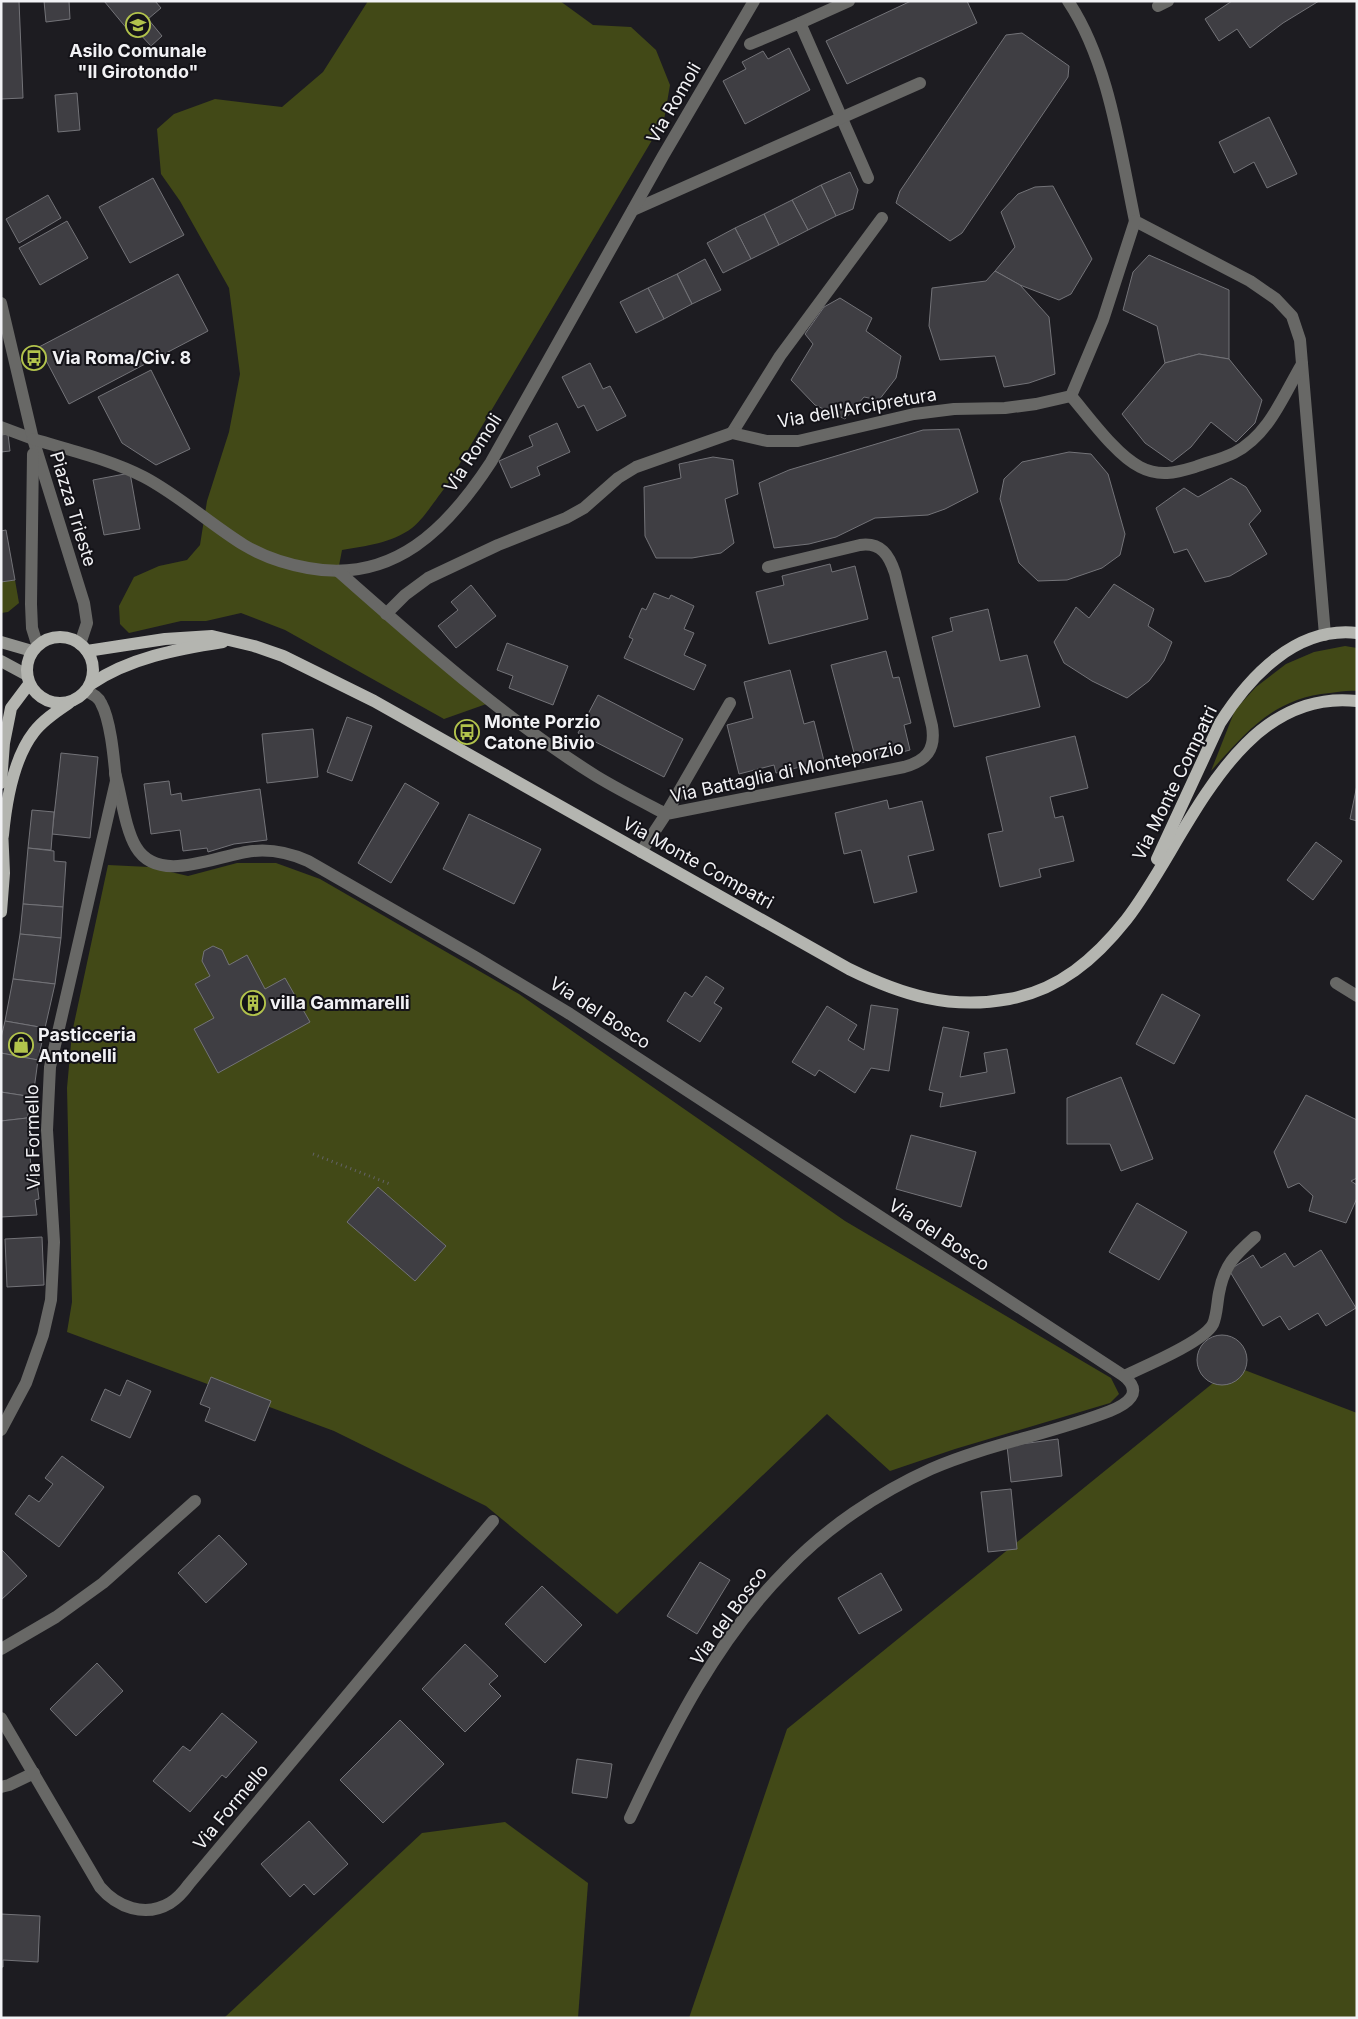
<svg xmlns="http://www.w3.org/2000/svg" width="1358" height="2019" font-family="Inter,sans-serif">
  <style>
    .green { fill: #424917 }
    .building { fill: #3f3e43; stroke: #737378 }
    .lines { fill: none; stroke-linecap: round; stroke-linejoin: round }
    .path { stroke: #646367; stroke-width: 3; stroke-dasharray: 1 4; stroke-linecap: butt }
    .lane { stroke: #686866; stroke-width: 12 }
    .street { stroke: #686866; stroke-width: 12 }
    .secondary { stroke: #92938f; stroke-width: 12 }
    .primary { stroke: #b4b5b0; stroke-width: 12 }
    .labels { text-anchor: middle; stroke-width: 4; stroke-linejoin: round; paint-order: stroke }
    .poi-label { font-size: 18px; font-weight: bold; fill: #f2f2f5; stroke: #141318; text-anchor: start }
    .street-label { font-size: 18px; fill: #f2f2f5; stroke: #141318 }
  </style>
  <rect width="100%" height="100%" fill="#1d1c21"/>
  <g class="green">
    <path d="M368 1H560L593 25 631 27 656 50 670 85 664 120 447 485C438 496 423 520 412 528 392 543 365 546 342 550L338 571 492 702 444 719 285 630 241 613 206 621H181L129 633 120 624 119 606 134 577 159 566 187 560 200 545 207 501 229 432 240 374 229 288 180 201 161 174 157 129 174 114 215 99 282 107 323 72Z"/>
    <polygon points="15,580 19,603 8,612 1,613 1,582"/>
    <path d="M1345 646 1357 648V691C1348 690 1339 692 1330 693 1274 698 1247 731 1211 771L1235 710 1256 687 1286 664 1314 652Z"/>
    <polygon points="237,863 276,863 320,879 519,994 845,1221 1111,1378 1119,1394 1110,1403 955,1449 890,1471 827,1414 617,1614 486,1506 334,1431 67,1332 72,1302 67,1088 72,1033 108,865 149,867 188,876"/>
    <polygon points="1234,1366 1357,1413 1357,2018 689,2018 787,1729"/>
    <polygon points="505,1822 588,1883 578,2018 224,2018 422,1833"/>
  </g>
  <g class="building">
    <polygon points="1,1 19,1 23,98 1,99"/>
    <polygon points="44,1 69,1 70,19 46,22"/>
    <polygon points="104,1 155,1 161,8 148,19 162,36 151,46 138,32 133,36"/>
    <polygon points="911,1 967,1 977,23 847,84 826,41"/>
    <polygon points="1232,1 1319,1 1283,23 1250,48 1237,29 1219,41 1205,19"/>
    <polygon points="1022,33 1069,66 1068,77 962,233 950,241 896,203 900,191 1006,35"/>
    <polygon points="789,48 810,90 745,124 723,81 746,69 742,62 763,51 768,59"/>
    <polygon points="77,93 80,130 58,132 55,95"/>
    <polygon points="1269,117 1297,174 1267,188 1254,162 1234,173 1219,142"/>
    <polygon points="850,172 858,190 853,209 836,216 821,185"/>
    <polygon points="153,178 184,235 130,263 99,207"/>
    <polygon points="821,185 836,216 808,230 792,200"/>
    <polygon points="1053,186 1092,259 1071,294 1059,300 1020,285 995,271 1015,247 1001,212 1018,194 1035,187"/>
    <polygon points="48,195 61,218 19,243 6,219"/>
    <polygon points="792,200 808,230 779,245 764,214"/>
    <polygon points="764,214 779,245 751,259 735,228"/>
    <polygon points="67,221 88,258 40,285 19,248"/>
    <polygon points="735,228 751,259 723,273 707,243"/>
    <polygon points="1149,255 1229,290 1229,359 1199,354 1165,363 1157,326 1123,310 1133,272"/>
    <polygon points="705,259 721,290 692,304 677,274"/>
    <polygon points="995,271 1020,285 1049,317 1055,374 1029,383 1004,387 995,356 940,360 929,326 932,288 986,281"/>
    <polygon points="178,274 208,331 69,404 39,347"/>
    <polygon points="677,274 692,304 664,319 648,288"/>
    <polygon points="648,288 664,319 636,333 620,302"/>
    <polygon points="840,298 872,318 866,331 901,356 896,378 879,400 864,397 845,419 815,405 791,380 813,344 805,334 824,307"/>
    <polygon points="1199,354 1229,359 1262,400 1255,423 1236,442 1211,422 1191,447 1172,462 1145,443 1122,414 1165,363"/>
    <polygon points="590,363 603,389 610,386 626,416 597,431 584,405 578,408 562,377"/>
    <polygon points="151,370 190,449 156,465 122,443 98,397"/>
    <polygon points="557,423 570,452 537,467 540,475 511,488 499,461 533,446 529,436"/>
    <polygon points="959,429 978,492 945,509 928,515 875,518 836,537 809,544 774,548 759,483 789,470 923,430"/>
    <polygon points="8,434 10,451 1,452 1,435"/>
    <polygon points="1069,452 1091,454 1108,474 1125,534 1120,555 1102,568 1067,580 1038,581 1019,563 1000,499 1004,479 1022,462"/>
    <polygon points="713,457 733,460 738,494 725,499 734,543 721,553 692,558 656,558 645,536 644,487 681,478 679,464"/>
    <polygon points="130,473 140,529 104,535 93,480"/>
    <polygon points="1231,478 1246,487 1261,511 1249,524 1267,554 1230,576 1205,582 1187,549 1174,553 1156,508 1184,488 1198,497"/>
    <polygon points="6,530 15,580 1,582 1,531"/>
    <polygon points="830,564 832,572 855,566 868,619 769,644 756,592 784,585 782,576"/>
    <polygon points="1114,584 1154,609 1148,626 1172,642 1164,661 1149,681 1127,698 1092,681 1064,663 1054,642 1076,607 1089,618"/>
    <polygon points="471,585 496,616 456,648 438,626 458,610 451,602"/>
    <polygon points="654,593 669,599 671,595 694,606 684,629 694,633 684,655 706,665 694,690 624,658 633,639 629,637 642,608 646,610"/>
    <polygon points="988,609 1000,661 1027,655 1040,707 954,727 932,637 953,631 950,618"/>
    <polygon points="507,643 568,666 553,705 509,688 513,676 497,670"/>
    <polygon points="886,651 893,678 899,677 911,723 904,725 910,750 857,764 831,665"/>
    <polygon points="790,670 804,724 814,721 824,761 776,773 774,765 739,774 727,725 753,718 744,682"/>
    <polygon points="598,695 683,739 664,777 578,733"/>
    <polygon points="347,717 372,726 352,781 327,772"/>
    <polygon points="313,729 318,777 267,783 262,734"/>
    <polygon points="1075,736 1088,788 1050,797 1055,818 1063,816 1074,861 1039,869 1041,877 1000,887 988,834 1003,831 986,757"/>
    <polygon points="61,753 98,757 90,838 52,834"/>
    <polygon points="169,781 171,795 181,793 182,801 260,789 267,840 234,844 208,852 207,848 183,851 180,830 151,834 144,784"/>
    <polygon points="405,783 439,803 391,883 358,863"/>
    <polygon points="1357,785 1357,821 1350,819"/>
    <polygon points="887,800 889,809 922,801 934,850 908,856 917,892 874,903 861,850 844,854 835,813"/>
    <polygon points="32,810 54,812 51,850 28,848"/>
    <polygon points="469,814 541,849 514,904 443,869"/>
    <polygon points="1316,842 1342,861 1313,900 1287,880"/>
    <polygon points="28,848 54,851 54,861 66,862 63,907 23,904"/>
    <polygon points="23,904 63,907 61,938 20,934"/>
    <polygon points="20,934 61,938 55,984 13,979"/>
    <polygon points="213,946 222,950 229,965 247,955 265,989 285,978 310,1022 218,1073 194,1029 214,1018 195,984 210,976 202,961 204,951"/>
    <polygon points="706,976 724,988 714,1003 722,1008 700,1042 667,1021 685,992 692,997"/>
    <polygon points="13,979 55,984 45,1028 5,1021"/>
    <polygon points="1162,994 1200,1015 1174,1064 1136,1044"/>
    <polygon points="871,1005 898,1009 889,1071 871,1068 855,1093 819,1070 815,1076 792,1062 827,1006 857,1025 848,1040 864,1050"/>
    <polygon points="5,1021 45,1028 38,1060 1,1053 1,1038"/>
    <polygon points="943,1027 969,1032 960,1077 987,1072 984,1053 1007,1049 1015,1093 940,1107 943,1093 929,1090"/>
    <polygon points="1,1053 38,1060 33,1097 1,1092"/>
    <polygon points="1121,1077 1153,1159 1121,1171 1110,1144 1067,1144 1067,1098"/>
    <polygon points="1,1092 33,1097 27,1118 1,1121"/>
    <polygon points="1306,1095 1357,1120 1357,1178 1351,1181 1357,1185 1357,1198 1346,1223 1309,1211 1313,1196 1299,1183 1288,1188 1274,1152"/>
    <polygon points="27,1118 31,1168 35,1167 39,1199 35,1200 37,1215 1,1217 1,1121"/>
    <polygon points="911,1135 976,1152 961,1207 896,1189"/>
    <polygon points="378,1187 446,1246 415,1281 347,1222"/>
    <polygon points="1137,1203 1187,1232 1159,1280 1109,1252"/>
    <polygon points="42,1237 44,1285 7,1287 5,1239"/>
    <polygon points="1321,1250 1356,1308 1326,1326 1318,1313 1289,1330 1280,1316 1263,1326 1229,1270 1253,1255 1261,1268 1285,1253 1294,1267"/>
    <circle cx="1222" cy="1360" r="25"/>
    <polygon points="211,1377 271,1401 255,1441 205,1421 210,1408 200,1404"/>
    <polygon points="127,1380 151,1391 130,1438 91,1420 105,1389 120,1396"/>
    <polygon points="1058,1439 1062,1476 1011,1482 1007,1446"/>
    <polygon points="62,1456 104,1487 59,1547 15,1514 29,1495 39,1502 53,1484 45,1478"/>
    <polygon points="1011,1489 1017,1549 988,1552 981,1492"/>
    <polygon points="219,1535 247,1564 206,1603 178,1573"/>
    <polygon points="1,1549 27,1576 1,1600"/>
    <polygon points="700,1562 730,1580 697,1634 667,1616"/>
    <polygon points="881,1573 902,1610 859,1634 838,1598"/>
    <polygon points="542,1586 582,1625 545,1663 505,1624"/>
    <polygon points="465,1644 498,1676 489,1684 501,1696 465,1732 422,1689"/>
    <polygon points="97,1663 123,1691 76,1736 50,1709"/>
    <polygon points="222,1713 257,1742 226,1778 222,1775 190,1812 153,1781 183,1746 190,1751"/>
    <polygon points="400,1720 444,1764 383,1823 340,1780"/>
    <polygon points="577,1759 612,1764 607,1798 572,1793"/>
    <polygon points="309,1821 348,1864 314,1895 304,1884 290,1897 261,1864"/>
    <polygon points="1,1914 40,1916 38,1962 3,1960 3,1967 1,1967"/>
  </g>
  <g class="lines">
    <polyline class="path" points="313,1154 390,1184"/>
    <g class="lane">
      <polyline points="1,427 33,439"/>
      <polyline points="666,814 730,703"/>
      <polyline points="1,1787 9,1785 34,1773"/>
    </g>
    <g class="street">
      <path d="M1068 1C1109 62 1120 150 1135 221L1250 281 1276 299 1292 316 1300 340 1325 635"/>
      <polyline points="1158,6 1168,1"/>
      <polyline points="800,23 849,1"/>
      <polyline points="750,44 800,23 868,178"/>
      <polyline points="633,210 920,83"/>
      <polyline points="1,303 33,439 84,603 87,623 80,644"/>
      <polyline points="1071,396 1103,320 1135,221"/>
      <polyline points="732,433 780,356 882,218"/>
      <path d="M33 439C69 450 109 459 144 477 180 496 210 524 244 545 264 557 286 564 308 568 394 584 448 528 491 462L663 156 754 1"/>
      <polyline points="33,454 31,604 32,628 37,644"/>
      <path d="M338 571C420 643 503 718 596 776 619 790 643 802 666 814"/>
      <path d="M386 614 405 595 428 578 498 545 566 518 584 508 618 478 636 467 732 433 767 441H798L914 414 954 409 1005 408 1036 404 1071 396C1089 417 1116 455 1140 467 1159 477 1175 473 1195 467 1208 462 1222 459 1234 453 1269 435 1283 396 1302 364"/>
      <path d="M115 773C121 794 125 829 136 847 159 886 219 854 253 851 273 849 290 853 308 861L475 957 570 1014 1124 1376C1144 1393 1127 1404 1110 1411 1051 1434 989 1444 931 1469 878 1493 826 1528 786 1570 717 1639 671 1731 630 1818"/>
      <path d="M641 852 666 814 904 767C926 761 936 750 932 726L895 573C889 555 881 542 860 545L768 567"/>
      <polyline points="1336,983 1357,996"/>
      <path d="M1124 1376C1143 1367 1204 1342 1213 1324 1217 1315 1217 1303 1219 1293 1224 1265 1235 1255 1255 1237"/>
      <path d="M1 1430 26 1383 43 1335 51 1300 54 1242 47 1130 50 1067 116 781C114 760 111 721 101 703 98 696 92 694 86 691"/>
      <polyline points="1,1649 56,1617 103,1583 195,1501"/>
      <path d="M1 1718 100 1887C117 1907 145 1918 170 1903 178 1898 184 1891 189 1884L493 1521"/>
    </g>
    <g class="secondary">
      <polyline points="1,642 32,651"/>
      <polyline points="1,661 27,675"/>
    </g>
    <g class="primary">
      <circle cx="60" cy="670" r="33"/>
      <path d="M87 651 165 639 212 636 254 646 283 656 374 701 849 969C902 995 950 1010 1009 999 1059 990 1095 959 1126 920 1186 844 1234 687 1357 701"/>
      <path d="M91 684C129 658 177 649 223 642"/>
      <polyline points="1,783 4,743 11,708 29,684"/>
      <path d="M3 835C6 803 13 759 34 732 43 720 57 711 69 703"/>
      <path d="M1157 859 1220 723C1249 677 1296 626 1357 633"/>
      <polyline points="1,912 4,873 2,828"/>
    </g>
  </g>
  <defs>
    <symbol id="school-ring" viewBox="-11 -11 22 22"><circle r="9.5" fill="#141318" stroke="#b2c34c" stroke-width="1.5"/><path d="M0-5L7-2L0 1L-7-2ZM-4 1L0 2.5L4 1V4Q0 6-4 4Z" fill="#b2c34c"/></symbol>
    <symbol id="bus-ring" viewBox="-11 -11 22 22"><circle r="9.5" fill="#141318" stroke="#b2c34c" stroke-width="1.5"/><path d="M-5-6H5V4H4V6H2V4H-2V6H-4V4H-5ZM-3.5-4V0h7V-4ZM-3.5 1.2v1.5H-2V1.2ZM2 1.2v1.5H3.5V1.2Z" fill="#b2c34c"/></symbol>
    <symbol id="building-ring" viewBox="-11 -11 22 22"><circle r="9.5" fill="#141318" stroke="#b2c34c" stroke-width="1.5"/><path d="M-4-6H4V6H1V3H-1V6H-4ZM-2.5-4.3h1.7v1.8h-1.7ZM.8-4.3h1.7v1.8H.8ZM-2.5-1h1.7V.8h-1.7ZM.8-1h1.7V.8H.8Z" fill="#b2c34c"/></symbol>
    <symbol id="shop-ring" viewBox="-11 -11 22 22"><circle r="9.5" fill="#141318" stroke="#b2c34c" stroke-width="1.5"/><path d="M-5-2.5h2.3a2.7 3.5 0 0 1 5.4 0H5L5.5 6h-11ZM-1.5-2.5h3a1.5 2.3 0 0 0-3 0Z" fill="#b2c34c"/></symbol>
  </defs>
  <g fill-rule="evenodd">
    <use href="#school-ring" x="124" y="11" width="28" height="28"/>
    <use href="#bus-ring" x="20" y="344" width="28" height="28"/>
    <use href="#bus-ring" x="453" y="718" width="28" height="28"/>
    <use href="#building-ring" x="239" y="989" width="28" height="28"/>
    <use href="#shop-ring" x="7" y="1031" width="28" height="28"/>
  </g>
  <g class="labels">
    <g class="poi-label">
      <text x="138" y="57" text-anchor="middle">Asilo Comunale<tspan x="138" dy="21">"Il Girotondo"</tspan></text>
      <text x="52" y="364">Via Roma/Civ. 8</text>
      <text x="484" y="728">Monte Porzio<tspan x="484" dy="21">Catone Bivio</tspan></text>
      <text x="270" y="1009">villa Gammarelli</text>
      <text x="38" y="1041">Pasticceria<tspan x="38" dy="21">Antonelli</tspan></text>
    </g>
    <g class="street-label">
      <text transform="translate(674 103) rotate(-60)" y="6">Via Romoli</text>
      <text transform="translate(857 408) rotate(-10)" y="6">Via dell'Arcipretura</text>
      <text transform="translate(473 453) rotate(-57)" y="6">Via Romoli</text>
      <text transform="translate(73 509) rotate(73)" y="6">Piazza Trieste</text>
      <text transform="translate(787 772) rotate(-12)" y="6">Via Battaglia di Monteporzio</text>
      <text transform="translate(1175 783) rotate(-64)" y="6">Via Monte Compatri</text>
      <text transform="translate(698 863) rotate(29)" y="6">Via Monte Compatri</text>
      <text transform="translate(600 1013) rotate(33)" y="6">Via del Bosco</text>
      <text transform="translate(33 1137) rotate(-91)" y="6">Via Formello</text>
      <text transform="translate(939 1235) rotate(33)" y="6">Via del Bosco</text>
      <text transform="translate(729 1616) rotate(-54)" y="6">Via del Bosco</text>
      <text transform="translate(231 1807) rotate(-50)" y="6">Via Formello</text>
    </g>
  </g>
  <rect width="1358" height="2019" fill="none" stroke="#f2f2f5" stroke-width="5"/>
</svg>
